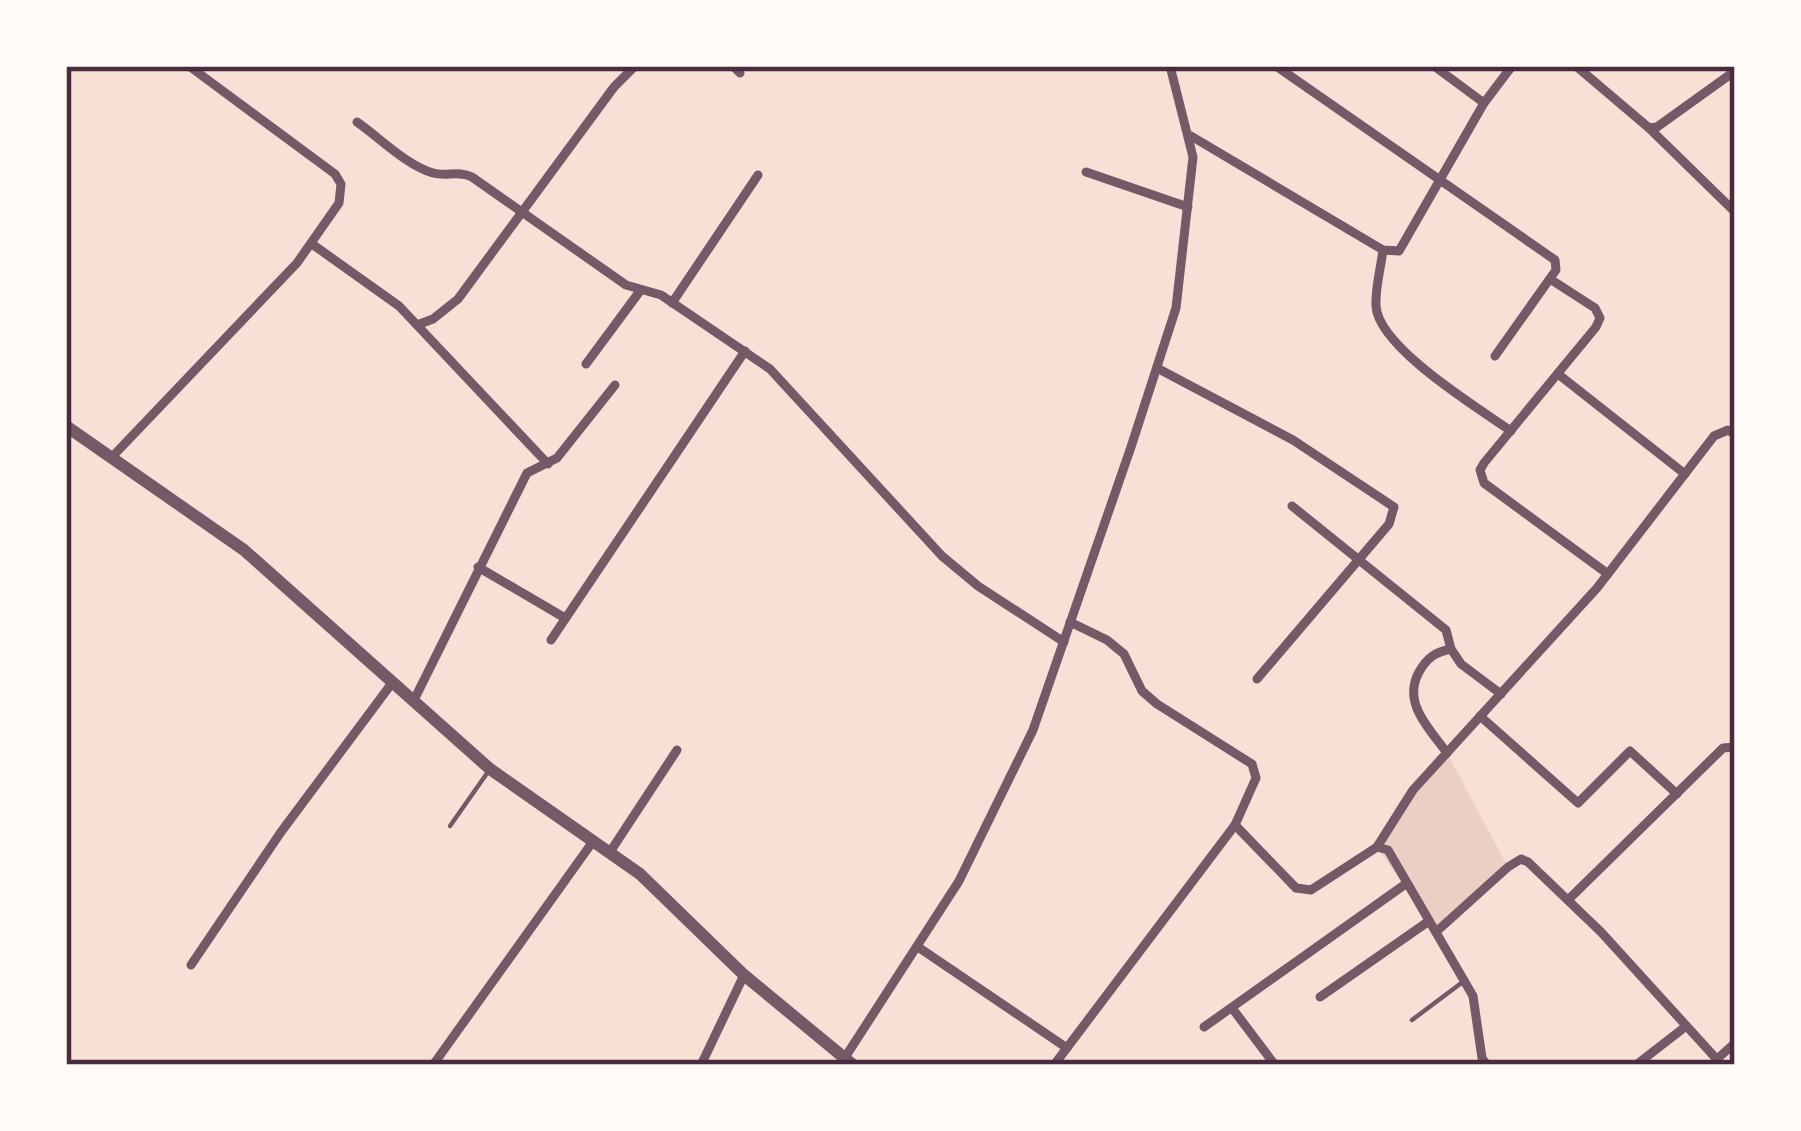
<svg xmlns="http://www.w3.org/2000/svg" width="1801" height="1131" font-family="'Fira Sans',sans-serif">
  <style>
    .green { fill: #ebcfc5 }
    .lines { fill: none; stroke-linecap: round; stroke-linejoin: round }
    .service { stroke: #755966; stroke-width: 4.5 }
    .minor { stroke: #755966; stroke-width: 9 }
    .tertiary { stroke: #755966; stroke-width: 12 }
    .neatline { fill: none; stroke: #4a2c40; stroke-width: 4.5 }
  </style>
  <rect width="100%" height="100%" fill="#f7e1d7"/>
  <polygon class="green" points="1447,753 1508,867 1436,932 1377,847 1403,804"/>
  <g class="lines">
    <g class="service">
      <polyline points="450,826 490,769"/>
      <polyline points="1412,1020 1464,981"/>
    </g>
    <g class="minor">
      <polyline points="733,66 740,73"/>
      <polyline points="1276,66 1555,260 1556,270 1495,356"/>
      <polyline points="1434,66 1484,103"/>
      <polyline points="1576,66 1649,128 1657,127 1735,71"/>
      <path d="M357 122C380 138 406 165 433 173 447 177 458 170 472 177L626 285 661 295 770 369 942 556 978 586 1064 642"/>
      <polyline points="1649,128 1735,212"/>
      <polyline points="1191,136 1383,250 1399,251 1484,103 1512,66"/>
      <polyline points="1086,172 1188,207"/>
      <polyline points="312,244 399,306 548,464"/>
      <path d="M1383 250C1381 267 1375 288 1376 306 1378 347 1478 408 1511 431"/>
      <polyline points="1550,279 1595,308 1600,318 1596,327 1484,463 1480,470 1484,483 1608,574"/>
      <polyline points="672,303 758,175"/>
      <polyline points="417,325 433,319 458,299 614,87 635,66"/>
      <polyline points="586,364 640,291"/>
      <polyline points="1157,368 1293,440 1394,507 1389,524 1257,679"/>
      <polyline points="1558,374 1685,474"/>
      <polyline points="112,457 297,263 339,203 341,184 335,174 189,66"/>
      <polyline points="1292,506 1446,630 1451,649 1461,664 1501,694"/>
      <polyline points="478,567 565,618"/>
      <polyline points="1070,622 1107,640 1124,654 1142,691 1157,704 1252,764 1256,778 1235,825 1296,888 1311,890 1377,847 1388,850 1473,996 1482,1058 1487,1065"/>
      <polyline points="551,640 745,351"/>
      <polyline points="413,702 527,473 557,458 615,385"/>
      <polyline points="1480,716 1578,803 1630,751 1677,794"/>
      <path d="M1447 753C1429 728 1402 703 1419 672 1427 658 1435 652 1451 649"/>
      <polyline points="1377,847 1413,790 1597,588 1714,436 1728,430 1735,434"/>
      <polyline points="610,852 677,750"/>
      <polyline points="1568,900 1723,748 1735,747"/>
      <polyline points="1436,932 1508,867 1521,859 1528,862 1601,932 1722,1065"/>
      <polyline points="918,947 1067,1048"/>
      <polyline points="191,965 281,832 392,683"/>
      <polyline points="1320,997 1429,921"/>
      <polyline points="1232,1008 1275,1065"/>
      <polyline points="1204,1027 1407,883"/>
      <polyline points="844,1059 959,881 1033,730 1131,447 1176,308 1193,157 1170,66"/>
      <polyline points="1717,1059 1735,1043"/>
      <polyline points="433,1065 594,840"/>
      <polyline points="701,1065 744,975"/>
      <polyline points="1054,1065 1235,825"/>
      <polyline points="1636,1065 1685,1027"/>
    </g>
    <polyline class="tertiary" points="66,426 244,550 490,769 640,874 744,975 853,1065"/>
  </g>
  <rect width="1801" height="1131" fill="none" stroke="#fffaf5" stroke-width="138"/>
  <rect x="69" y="69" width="1663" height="993" class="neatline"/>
</svg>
